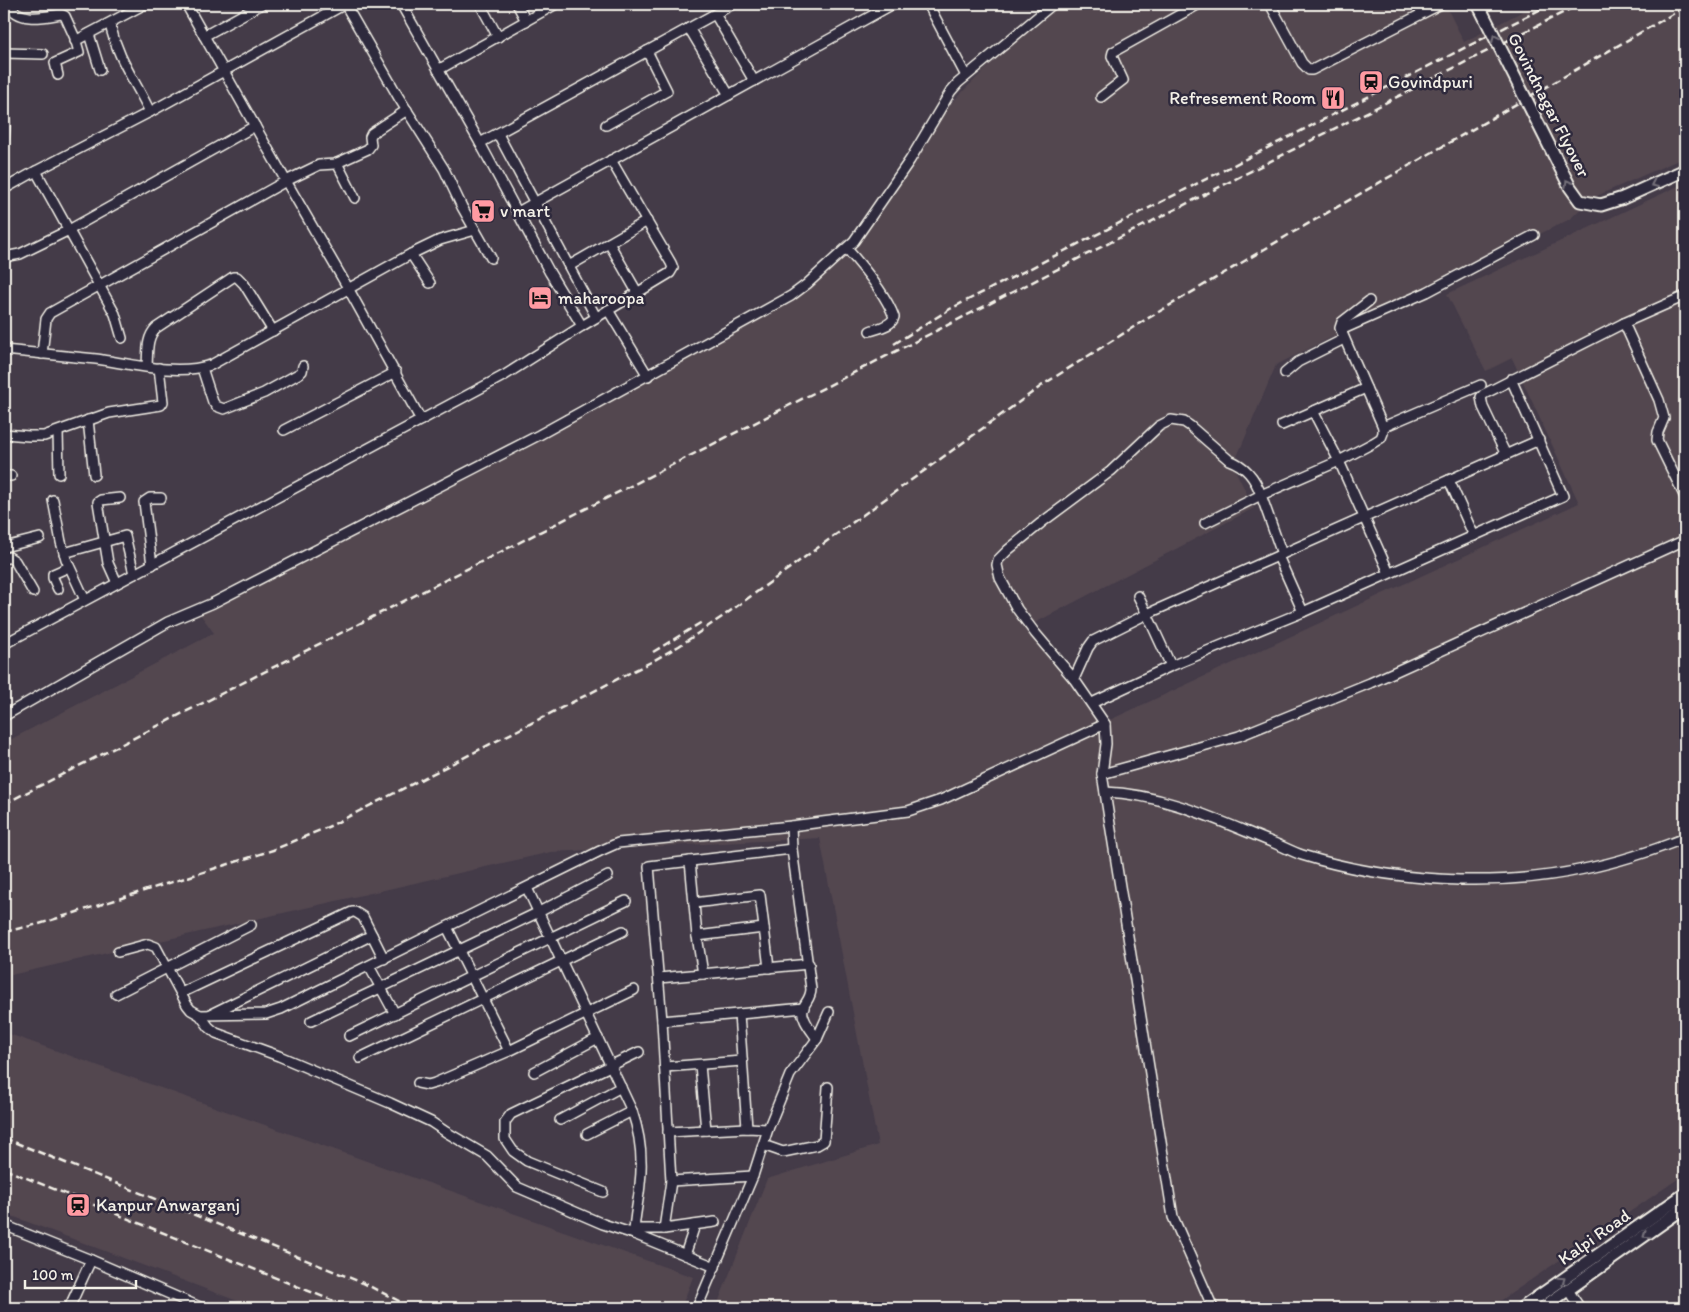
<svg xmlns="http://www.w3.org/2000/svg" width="1689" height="1312" font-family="Itim,sans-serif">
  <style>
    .built { fill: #534750 }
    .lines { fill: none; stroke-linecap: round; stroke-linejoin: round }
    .minor-casing { stroke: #f4f1e8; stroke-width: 12 }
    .major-casing { stroke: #f4f1e8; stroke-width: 15 }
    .minor { stroke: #2f2a3d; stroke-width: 9 }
    .major { stroke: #2f2a3d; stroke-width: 11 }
    .rail { stroke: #f4f1e8; stroke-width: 2.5; stroke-dasharray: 8 4; stroke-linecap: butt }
    .major-bridge-casing { stroke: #f4f1e8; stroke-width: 15; stroke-linecap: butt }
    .major-bridge { stroke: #2f2a3d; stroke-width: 11 }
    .oneway { stroke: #747079 }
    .labels { text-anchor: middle; stroke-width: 5; stroke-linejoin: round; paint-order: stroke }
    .poi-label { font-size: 18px; fill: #f4f1e8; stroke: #2f2a3d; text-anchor: start }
    .street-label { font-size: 18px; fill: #f4f1e8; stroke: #2f2a3d }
  </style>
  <rect width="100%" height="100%" fill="#443b48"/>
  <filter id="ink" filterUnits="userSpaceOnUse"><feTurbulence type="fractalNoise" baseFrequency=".02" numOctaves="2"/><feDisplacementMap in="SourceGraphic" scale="10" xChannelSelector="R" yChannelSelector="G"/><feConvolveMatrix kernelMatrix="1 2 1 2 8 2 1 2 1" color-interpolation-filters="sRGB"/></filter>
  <g filter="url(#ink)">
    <polygon class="built" points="1051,4 1445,4 1464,42 1537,4 1685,4 1685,157 1592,198 1570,219 1276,365 1233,466 1254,508 1027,627 1101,724 1579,503 1512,358 1486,371 1447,294 1685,183 1685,1174 1490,1308 716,1308 767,1179 878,1145 820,838 551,852 11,975 9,1034 693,1277 681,1308 256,1308 4,1213 4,743 214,633 195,607 775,308 855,237 932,122"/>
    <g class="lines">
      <defs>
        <g id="minor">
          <path d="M8 4C19 23 43 17 61 14L65 16 75 38 79 52 55 63 58 75"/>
          <polyline points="186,4 286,181 348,288 421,420"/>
          <polyline points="345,4 399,98 444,169 462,207 491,258"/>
          <polyline points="480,4 498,37"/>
          <polyline points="517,4 526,21"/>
          <polyline points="928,4 966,76"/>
          <polyline points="1270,4 1302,63 1309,70 1312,70 1441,4"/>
          <polyline points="715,14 754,81"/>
          <path d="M110 24C118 60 135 80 150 112"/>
          <polyline points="689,28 729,95"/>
          <polyline points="89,34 100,70"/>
          <polyline points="204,36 262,4"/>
          <polyline points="75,41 145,4"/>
          <polyline points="4,53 43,54"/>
          <polyline points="438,70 556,4"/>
          <polyline points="1101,97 1123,80 1112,56 1113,52 1199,4"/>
          <polyline points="4,107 5,125 4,138"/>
          <polyline points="606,125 667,91 647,51"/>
          <polyline points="498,134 596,317"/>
          <polyline points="480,143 733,4"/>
          <polyline points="337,163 355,198"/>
          <polyline points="36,171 115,314 122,338"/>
          <polyline points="4,189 36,171 150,112 345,4"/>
          <polyline points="518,212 893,4"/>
          <polyline points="609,243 637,292"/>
          <path d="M847 249C863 267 886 294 894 317 892 326 878 328 870 331"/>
          <polyline points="411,254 430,283"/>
          <polyline points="4,257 20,254 69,230 255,126"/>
          <polyline points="569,266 647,221"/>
          <polyline points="608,310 648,376"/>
          <polyline points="1624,323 1659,400 1664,418 1658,432 1657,440 1685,497"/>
          <polyline points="582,326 670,273 673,268 671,263 611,160"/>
          <polyline points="1341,330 1427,292 1534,235"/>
          <path d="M4 350C34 353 65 356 96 359 131 364 177 376 211 365L411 254 440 240 475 230"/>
          <polyline points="42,354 46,319 50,313 286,181 319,165 335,164 368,149 371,145 370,137 372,133 407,110"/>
          <path d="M147 366C148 352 146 338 156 328L233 277H237L244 284 273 331"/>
          <polyline points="202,368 213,402 216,406 224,409 264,393 300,373 302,371 303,366"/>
          <polyline points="1285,373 1298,362 1344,339"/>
          <polyline points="1313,411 1339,461 1389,573"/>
          <polyline points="88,420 94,475"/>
          <polyline points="1282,425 1366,388"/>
          <polyline points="1383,427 1481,385"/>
          <polyline points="284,430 396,372"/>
          <polyline points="58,432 59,474"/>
          <polyline points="4,434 29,436 44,436 109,413 161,405 163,402 159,368"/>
          <polyline points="1506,455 1483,407 1481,397 1484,394 1624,323 1685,296"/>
          <polyline points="4,476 11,476"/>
          <polyline points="1449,480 1474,536"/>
          <polyline points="53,500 61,542 66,559 85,600"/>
          <polyline points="4,547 40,538"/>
          <polyline points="64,553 125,536 134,574"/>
          <polyline points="1282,554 1261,495 1339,461 1373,443 1381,438 1383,433 1383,427 1340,328 1342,322 1369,301"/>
          <polyline points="1278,556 1303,612"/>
          <polyline points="4,559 9,557 15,561 33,592"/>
          <polyline points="152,565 144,502 150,498 161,498"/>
          <polyline points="117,583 108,563 98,502 101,500 120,498"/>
          <polyline points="58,589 53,578 53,574 69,567"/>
          <polyline points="4,644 505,375 582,326 550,273 480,143 401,4"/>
          <polyline points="1171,666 1147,614 1539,440"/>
          <polyline points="1074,679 1088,648 1093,641 1147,614 1138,596"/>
          <polyline points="1092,703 1171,666 1303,612 1563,496 1511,379"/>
          <polyline points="4,716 168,622 213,603 539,435 791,296 807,284 854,241 910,160 951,91 958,83 1053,4"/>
          <path d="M1105 724 1074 679 1035 633 1017 609 1000 578 997 565 998 560 1008 550 1041 523 1111 471 1159 426 1171 420 1184 422 1190 426 1229 460C1246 466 1255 478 1261 495L1205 523"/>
          <path d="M1105 792C1165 794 1219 821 1274 843 1284 847 1293 852 1302 855 1388 882 1497 888 1584 869 1619 862 1652 851 1685 838"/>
          <path d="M791 826 792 849 811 989C811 998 806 1001 803 1008 800 1018 812 1031 817 1039"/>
          <polyline points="690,861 697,936 764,928"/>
          <path d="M527 888 632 1111C640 1134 643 1159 640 1184 639 1200 634 1217 634 1234L715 1267"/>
          <polyline points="694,903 760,895 769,968"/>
          <polyline points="447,927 509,1051"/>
          <polyline points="697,936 703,974"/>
          <polyline points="118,952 148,944 156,947 187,1005 191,1010 200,1015 266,1014 281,1009 600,851 618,843 791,826 908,811 941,800 1105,724 1106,744 1102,774"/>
          <polyline points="369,966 395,1014"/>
          <polyline points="659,978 809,964"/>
          <polyline points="181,993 352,912 355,912 363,917 372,935"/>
          <polyline points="116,994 251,925"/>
          <polyline points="211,1014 372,935 384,959"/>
          <polyline points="739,1014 747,1128"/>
          <polyline points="200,1015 209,1027 216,1033 279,1056 390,1103 431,1122 446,1132 487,1156 517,1187 603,1224 634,1234"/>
          <polyline points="311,1021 539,912 608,876"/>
          <polyline points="662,1021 804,1008"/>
          <polyline points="349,1036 626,901"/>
          <polyline points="360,1058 623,931"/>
          <polyline points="700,1065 706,1130"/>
          <polyline points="665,1067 742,1061"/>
          <polyline points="534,1072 598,1038"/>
          <polyline points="418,1083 428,1085 435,1083 509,1051 634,990"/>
          <polyline points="560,1120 621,1087"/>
          <polyline points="668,1132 747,1128 768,1129"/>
          <polyline points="587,1134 632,1111"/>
          <polyline points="763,1145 783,1152 817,1145 824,1141 828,1087"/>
          <polyline points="671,1181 753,1176"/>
          <polyline points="603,1192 527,1161 513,1151 505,1139 505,1122 511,1114 639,1052"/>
          <polyline points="4,1225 91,1260 69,1308"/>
          <polyline points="634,1229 664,1229 715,1222"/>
          <polyline points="664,1229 671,1181 662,1021 649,866 792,849"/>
          <polyline points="685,1255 695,1225"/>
          <polyline points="91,1260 202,1308"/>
          <polyline points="1568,1290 1580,1308"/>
          <polyline points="697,1308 753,1176 768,1129 790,1075 817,1039 829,1012"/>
          <polyline points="1213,1308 1173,1217 1102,774 1239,736 1370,683 1685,540"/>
        </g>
        <g id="major">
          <polyline points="1623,198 1685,170"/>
          <polyline points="1522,1308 1685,1194"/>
          <polyline points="1542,1308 1685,1207"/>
        </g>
      </defs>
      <use href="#minor" class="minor-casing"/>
      <use href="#major" class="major-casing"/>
      <use href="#minor" class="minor"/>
      <use href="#major" class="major"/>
      <g class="rail">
        <polyline points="894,344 950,309 1551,4"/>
        <polyline points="653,652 702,622"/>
        <polyline points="4,804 1580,4"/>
        <polyline points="4,932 39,924 71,914 273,850 330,826 651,662 679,646 722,617 1044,384 1140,323 1285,237 1685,7"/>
        <polyline points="4,1138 363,1283 413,1308"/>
        <polyline points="4,1169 351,1308"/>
      </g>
      <defs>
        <polyline id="major-bridge" points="1478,4 1570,187 1580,201 1601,205 1623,198"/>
      </defs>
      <use href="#major-bridge" class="major-bridge-casing"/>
      <use href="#major-bridge" class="major-bridge"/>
    </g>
    <defs><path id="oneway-chevron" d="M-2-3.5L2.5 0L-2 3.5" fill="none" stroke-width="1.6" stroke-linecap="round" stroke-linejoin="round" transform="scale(1.25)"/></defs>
    <g class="oneway">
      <use href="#oneway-chevron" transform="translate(1495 38) rotate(-117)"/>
      <use href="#oneway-chevron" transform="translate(1568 183) rotate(-119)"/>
      <use href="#oneway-chevron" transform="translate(1654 184) rotate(156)"/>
      <use href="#oneway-chevron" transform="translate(1646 1235) rotate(145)"/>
      <use href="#oneway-chevron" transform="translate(1562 1280) rotate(-35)"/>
    </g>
  </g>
  <defs>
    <symbol id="station-square" viewBox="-11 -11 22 22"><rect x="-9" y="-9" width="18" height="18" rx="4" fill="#ff9aa2" stroke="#2f2a3d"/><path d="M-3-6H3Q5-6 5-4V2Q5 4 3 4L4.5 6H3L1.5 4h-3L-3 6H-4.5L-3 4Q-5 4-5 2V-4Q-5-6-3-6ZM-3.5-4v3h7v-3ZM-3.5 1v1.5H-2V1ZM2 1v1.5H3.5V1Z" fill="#111"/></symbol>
    <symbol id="restaurant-square" viewBox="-11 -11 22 22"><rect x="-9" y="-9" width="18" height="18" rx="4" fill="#ff9aa2" stroke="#2f2a3d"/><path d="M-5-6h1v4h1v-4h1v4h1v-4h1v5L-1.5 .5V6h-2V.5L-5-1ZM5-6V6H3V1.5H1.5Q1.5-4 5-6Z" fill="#111"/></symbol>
    <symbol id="supermarket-square" viewBox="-11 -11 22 22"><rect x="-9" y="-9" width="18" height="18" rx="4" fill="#ff9aa2" stroke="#2f2a3d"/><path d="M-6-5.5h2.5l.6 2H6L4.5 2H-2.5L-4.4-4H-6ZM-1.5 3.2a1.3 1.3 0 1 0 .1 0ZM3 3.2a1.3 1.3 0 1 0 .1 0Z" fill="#111"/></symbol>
    <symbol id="hotel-square" viewBox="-11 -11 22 22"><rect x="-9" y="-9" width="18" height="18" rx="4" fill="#ff9aa2" stroke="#2f2a3d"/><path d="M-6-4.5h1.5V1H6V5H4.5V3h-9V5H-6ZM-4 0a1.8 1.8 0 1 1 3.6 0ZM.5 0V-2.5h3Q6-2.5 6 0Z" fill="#111"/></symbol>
  </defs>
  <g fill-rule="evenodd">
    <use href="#station-square" x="1357" y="68" width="28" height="28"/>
    <use href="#restaurant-square" x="1319" y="84" width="28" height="28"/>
    <use href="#supermarket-square" x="469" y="197" width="28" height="28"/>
    <use href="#hotel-square" x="526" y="284" width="28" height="28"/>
    <use href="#station-square" x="64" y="1191" width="28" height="28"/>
  </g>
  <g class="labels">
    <g class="poi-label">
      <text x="1388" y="88">Govindpuri</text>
      <text x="1316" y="104" text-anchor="end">Refresement Room</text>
      <text x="500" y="217">v mart</text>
      <text x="558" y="304">maharoopa</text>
      <text x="96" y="1211">Kanpur Anwarganj</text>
    </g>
    <g class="street-label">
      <text transform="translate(1549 105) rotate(63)" y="6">Govindnagar Flyover</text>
      <text transform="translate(1594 1237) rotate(-35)" y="6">Kalpi Road</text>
    </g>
  </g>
  <rect width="1689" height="1312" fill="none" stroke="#2f2a3d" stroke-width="20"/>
  <rect x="10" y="10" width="1669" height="1292" fill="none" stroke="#f4f1e8" stroke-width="2" filter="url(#ink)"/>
  <path d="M25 1280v8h111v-8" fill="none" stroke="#f4f1e8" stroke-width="2.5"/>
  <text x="32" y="1280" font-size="15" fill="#f4f1e8" stroke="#2f2a3d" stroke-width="4" paint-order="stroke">100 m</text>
</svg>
